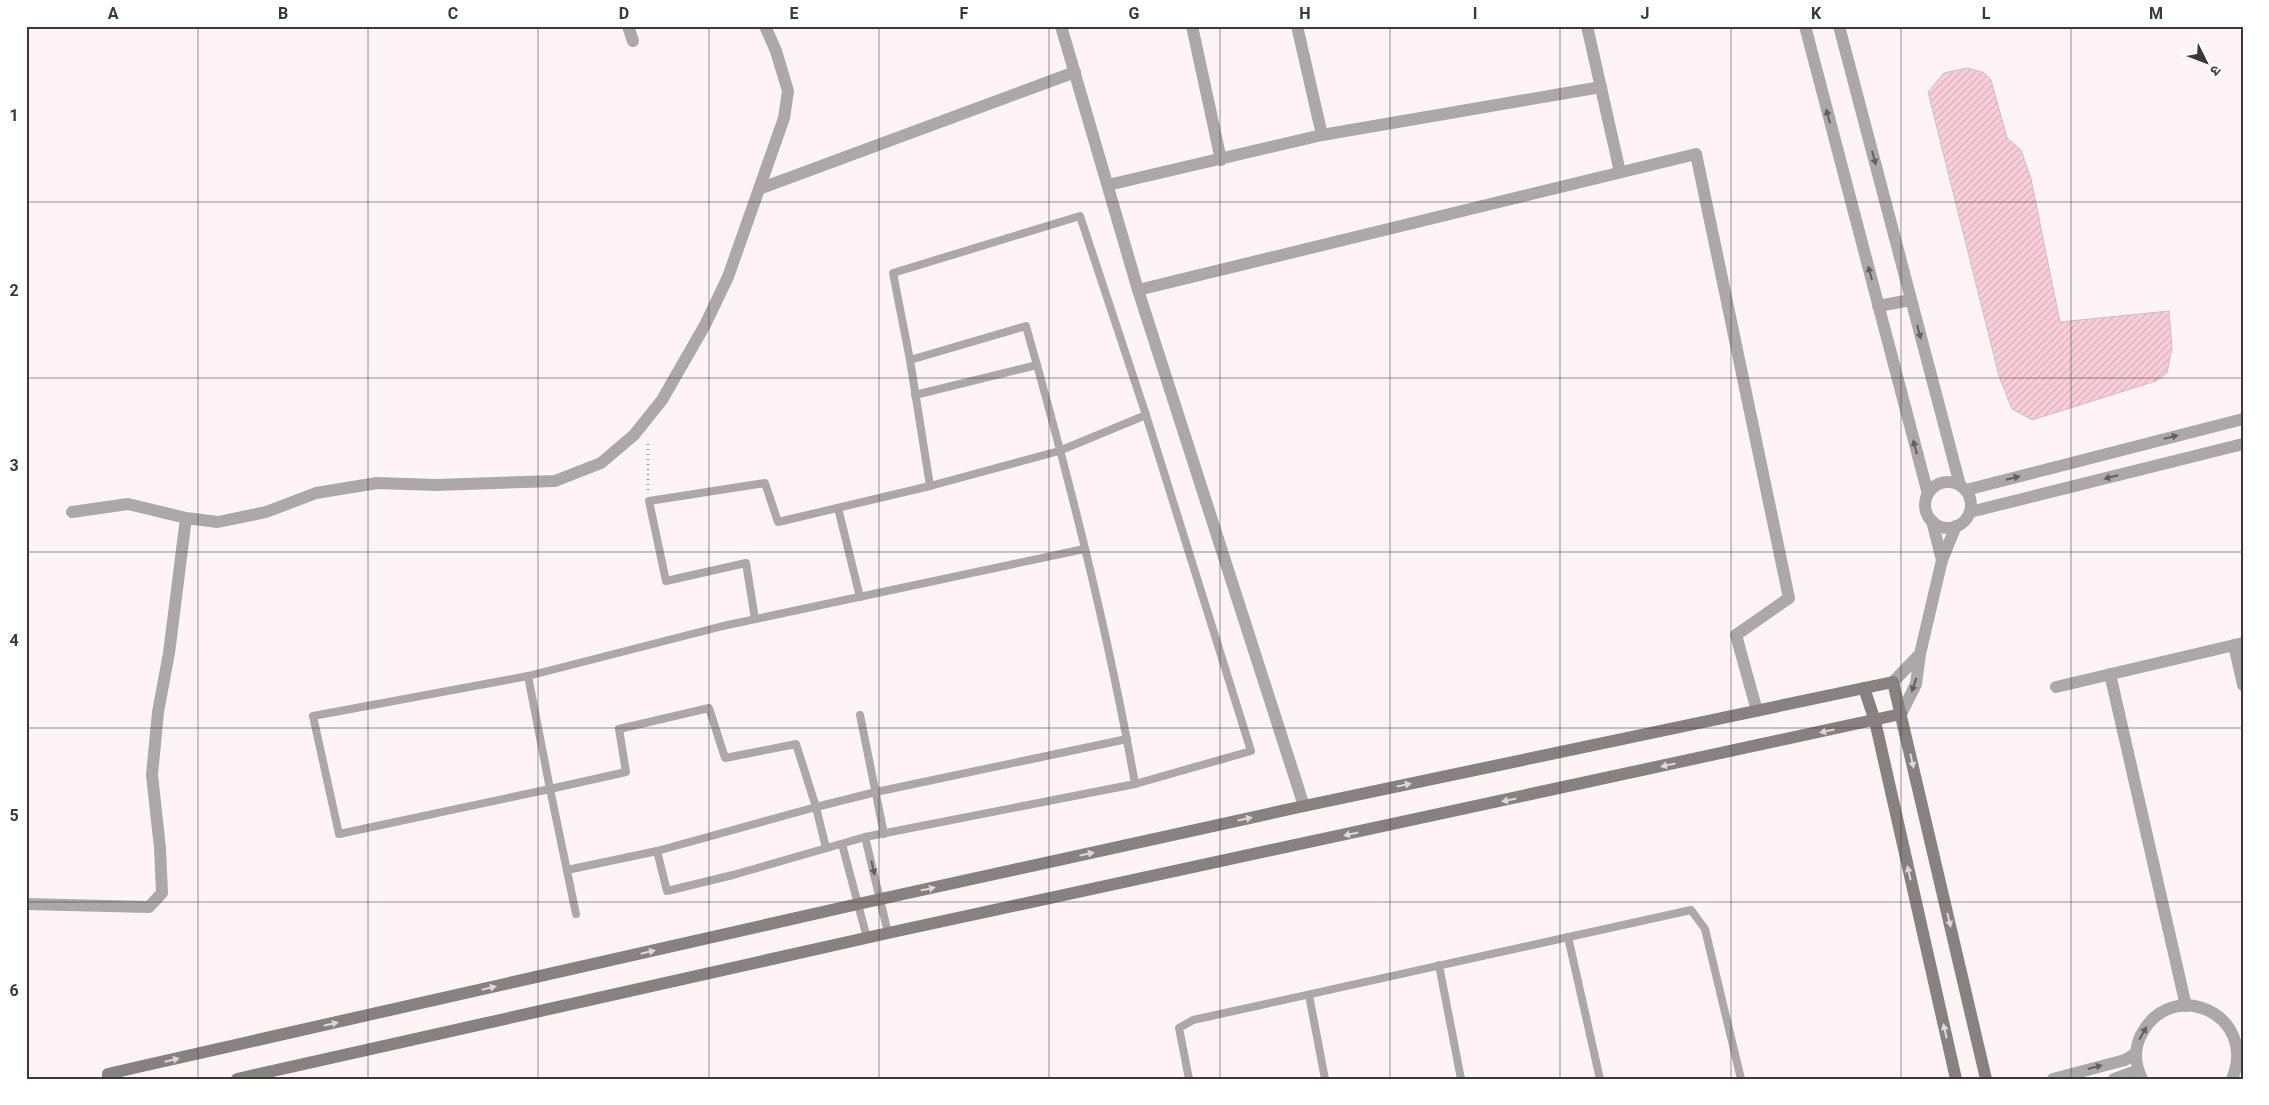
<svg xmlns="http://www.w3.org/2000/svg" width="2269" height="1105" font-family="Roboto,'Noto Sans Devanagari',sans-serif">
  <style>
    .building { fill: url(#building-hatch); stroke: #cbbfc2 }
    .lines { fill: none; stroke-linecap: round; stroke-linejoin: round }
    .path { stroke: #a0989a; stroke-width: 3; stroke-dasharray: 1 4; stroke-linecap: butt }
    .lane { stroke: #aca7a8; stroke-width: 8 }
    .street { stroke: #aca7a8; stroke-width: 12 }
    .secondary { stroke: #888182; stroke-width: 12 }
    .oneway { fill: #635e5f }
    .oneway2 { fill: #dbd9da }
    .grid { fill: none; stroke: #3b3637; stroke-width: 1; stroke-opacity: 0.55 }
    .neatline { fill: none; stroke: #3b3637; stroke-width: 2 }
    .grid-label { font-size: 16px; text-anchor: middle; font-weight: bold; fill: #3b3637 }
  </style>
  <defs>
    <pattern id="building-hatch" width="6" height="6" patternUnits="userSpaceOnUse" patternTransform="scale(1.25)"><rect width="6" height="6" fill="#f9ceda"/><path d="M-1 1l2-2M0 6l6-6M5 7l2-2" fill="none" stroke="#d6b2bc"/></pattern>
  </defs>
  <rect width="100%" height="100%" fill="#fef4f7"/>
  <polygon class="building" points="1967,68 1983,72 1991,80 2007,138 2021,150 2031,179 2060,322 2169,311 2172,348 2167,373 2156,381 2032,420 2012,409 1999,376 1928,92 1944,73"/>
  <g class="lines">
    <polyline class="path" points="648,490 648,442"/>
    <g class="lane">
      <polyline points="910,360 893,273 1080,216 1146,415 1251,751 1135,784"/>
      <polyline points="915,395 1037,365"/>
      <polyline points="838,508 860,597"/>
      <polyline points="755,619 746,563 666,581 649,501 765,483 778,522 930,486 1059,451 1146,415"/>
      <polyline points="528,676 550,789 626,772 619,729 709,708 725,758 796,744 816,807 657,851"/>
      <polyline points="860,715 884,834"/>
      <polyline points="865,837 888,933"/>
      <polyline points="842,844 867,938"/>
      <polyline points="826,848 816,807 876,792 1127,739"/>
      <path d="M567 870 657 851 667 891 733 875 865 837 1135 784C1108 630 1069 477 1026 326L910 360 930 486"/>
      <polyline points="576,914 550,789 339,834 313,716 528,676 723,626 1084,549"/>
      <polyline points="1568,937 1600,1079"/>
      <polyline points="1439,965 1461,1079"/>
      <polyline points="1309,995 1325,1079"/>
      <polyline points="1189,1079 1179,1028 1193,1020 1691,910 1705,929 1741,1079"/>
    </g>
    <g class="street">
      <polyline points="628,26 633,41"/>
      <polyline points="1061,26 1138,290 1304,806"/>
      <polyline points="1192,26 1221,160"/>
      <polyline points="1297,26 1322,135"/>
      <polyline points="1587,26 1620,172"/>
      <polyline points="1805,26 1928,494"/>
      <polyline points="1839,26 1960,485"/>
      <polyline points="1108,185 1322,135 1601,87"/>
      <polyline points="759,189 1075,72"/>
      <polyline points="1138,290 1696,154 1789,598 1736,635 1757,711"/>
      <polyline points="1878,306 1911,300"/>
      <circle cx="1948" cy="505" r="23"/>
      <polyline points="1966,490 2243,419"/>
      <polyline points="72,512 128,504 186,518"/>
      <polyline points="1970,512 2243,444"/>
      <polyline points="1932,521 1942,560 1956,526"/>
      <polyline points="2234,645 2243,685"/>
      <polyline points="2110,674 2186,1006"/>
      <polyline points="1893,682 1920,654"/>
      <polyline points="2056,687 2243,643"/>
      <polyline points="1901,714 1916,684 1920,654 1942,560"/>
      <polyline points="26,904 149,907 162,893 160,848 152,775 158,712 169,653 186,518 218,522 266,512 316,493 377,483 436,485 555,481 601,463 634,435 662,400 705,325 728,277 784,118 788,91 776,51 765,26"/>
      <polyline points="2053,1079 2125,1060 2136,1053"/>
      <polyline points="2114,1079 2138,1070"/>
      <path d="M2142 1079C2135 1065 2134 1049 2141 1035 2172 975 2259 1015 2232 1079"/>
    </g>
    <g class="secondary">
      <polyline points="1864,688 1875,721 1956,1079"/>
      <polyline points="108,1079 108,1074 138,1067 858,904 1304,806 1893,682 1986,1079"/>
      <polyline points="237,1079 888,933 1901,714"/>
    </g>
  </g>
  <defs><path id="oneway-solid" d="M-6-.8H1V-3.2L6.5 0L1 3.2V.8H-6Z" transform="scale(1.25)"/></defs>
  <g class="oneway">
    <use href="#oneway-solid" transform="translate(1828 116) rotate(-105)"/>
    <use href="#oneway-solid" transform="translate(1874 158) rotate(75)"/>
    <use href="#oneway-solid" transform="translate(1870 273) rotate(-105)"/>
    <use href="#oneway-solid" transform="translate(1919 332) rotate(75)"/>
    <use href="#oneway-solid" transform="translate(2171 437) rotate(-14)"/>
    <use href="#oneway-solid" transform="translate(1915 447) rotate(-105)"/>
    <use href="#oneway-solid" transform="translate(2111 477) rotate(166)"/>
    <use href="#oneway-solid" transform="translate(2013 478) rotate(-14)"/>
    <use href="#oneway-solid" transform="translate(1914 685) rotate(109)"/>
    <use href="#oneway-solid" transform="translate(873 868) rotate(77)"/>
    <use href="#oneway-solid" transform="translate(2143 1033) rotate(-60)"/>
    <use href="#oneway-solid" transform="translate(2095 1067) rotate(-15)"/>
  </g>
  <g class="oneway2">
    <use href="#oneway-solid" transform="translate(1827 731) rotate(168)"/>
    <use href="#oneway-solid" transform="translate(1912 761) rotate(77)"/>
    <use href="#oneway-solid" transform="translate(1668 765) rotate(168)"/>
    <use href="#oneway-solid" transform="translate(1404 785) rotate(-12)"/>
    <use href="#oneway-solid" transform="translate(1509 800) rotate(168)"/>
    <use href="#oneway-solid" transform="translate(1245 819) rotate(-12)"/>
    <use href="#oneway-solid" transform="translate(1351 834) rotate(168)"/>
    <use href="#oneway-solid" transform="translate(1087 854) rotate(-12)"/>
    <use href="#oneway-solid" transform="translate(1909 873) rotate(-103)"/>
    <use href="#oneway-solid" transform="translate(928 889) rotate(-12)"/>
    <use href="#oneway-solid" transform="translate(1949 920) rotate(77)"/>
    <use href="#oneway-solid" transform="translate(648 952) rotate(-13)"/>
    <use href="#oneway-solid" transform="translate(489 988) rotate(-13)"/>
    <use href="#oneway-solid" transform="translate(331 1024) rotate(-13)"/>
    <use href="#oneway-solid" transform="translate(1945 1031) rotate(-103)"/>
    <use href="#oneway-solid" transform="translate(172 1060) rotate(-13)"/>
  </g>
  <path class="grid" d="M198 26V1079M368 26V1079M538 26V1079M709 26V1079M879 26V1079M1049 26V1079M1220 26V1079M1390 26V1079M1560 26V1079M1731 26V1079M1901 26V1079M2071 26V1079M26 202H2243M26 378H2243M26 552H2243M26 728H2243M26 902H2243"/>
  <rect width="2269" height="1105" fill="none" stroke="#ffffff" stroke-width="55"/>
  <g transform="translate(2206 62) rotate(132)" stroke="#ffffff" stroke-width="4" paint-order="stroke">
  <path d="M0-4L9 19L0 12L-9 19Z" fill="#3b3637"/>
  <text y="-8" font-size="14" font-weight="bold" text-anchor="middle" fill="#3b3637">उ</text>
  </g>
  <rect x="28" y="28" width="2214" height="1050" class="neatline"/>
  <g class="grid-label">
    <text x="113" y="19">A</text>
    <text x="283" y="19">B</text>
    <text x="453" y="19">C</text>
    <text x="624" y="19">D</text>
    <text x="794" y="19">E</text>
    <text x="964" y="19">F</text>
    <text x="1134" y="19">G</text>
    <text x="1305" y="19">H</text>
    <text x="1475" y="19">I</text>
    <text x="1645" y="19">J</text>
    <text x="1816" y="19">K</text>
    <text x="1986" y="19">L</text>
    <text x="2156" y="19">M</text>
    <text x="14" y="121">1</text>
    <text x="14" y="296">2</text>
    <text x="14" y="471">3</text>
    <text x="14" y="646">4</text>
    <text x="14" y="821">5</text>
    <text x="14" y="996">6</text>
  </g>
</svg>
